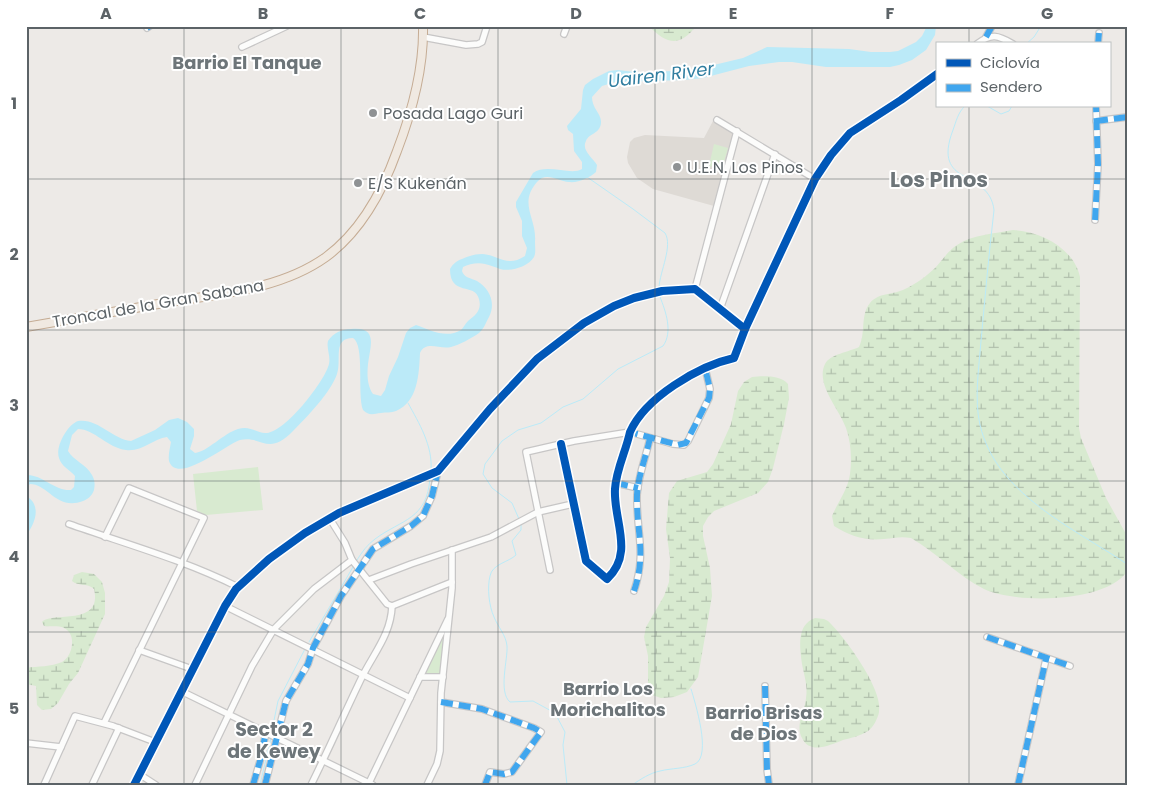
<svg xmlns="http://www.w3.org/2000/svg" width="1153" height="811" font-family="Poppins,sans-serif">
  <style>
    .education { fill: #dedad5 }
    .green { fill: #d8ead0 }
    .wetland { fill: url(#wetland-marsh) }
    .water { fill: #bbeaf8 }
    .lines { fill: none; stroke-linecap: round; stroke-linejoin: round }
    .stream { stroke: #bbeaf8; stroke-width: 1 }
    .minor-casing { stroke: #c7c6c6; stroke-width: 8 }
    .highway-casing { stroke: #c5ac94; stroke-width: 10 }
    .minor { stroke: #fcfcfb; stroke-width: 5.5 }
    .highway { stroke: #f0e9e1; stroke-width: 8 }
    .quiet { stroke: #40a6ee; stroke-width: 6; stroke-dasharray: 12 6; stroke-linecap: butt }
    .cycleway-casing { stroke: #fff; stroke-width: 11 }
    .cycleway { stroke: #0057b8; stroke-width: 8 }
    .grid { fill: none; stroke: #5c6367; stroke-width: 1; stroke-opacity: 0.55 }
    .poi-dot { fill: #8f9294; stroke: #fff; stroke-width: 2 }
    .labels { text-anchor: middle; stroke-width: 4; stroke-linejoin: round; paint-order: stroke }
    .poi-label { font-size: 16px; fill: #5c6367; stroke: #fff; text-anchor: start }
    .street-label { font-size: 16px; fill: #5c6367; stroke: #fff }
    .neighbourhood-label { font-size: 18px; font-weight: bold; fill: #6d7579; stroke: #fff }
    .water-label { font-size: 18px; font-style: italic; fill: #307ea0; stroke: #fff }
    .quarter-label { font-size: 19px; font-weight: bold; fill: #6d7579; stroke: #fff }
    .district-label { font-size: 21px; font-weight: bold; fill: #6d7579; stroke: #fff }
    .neatline { fill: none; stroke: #5c6367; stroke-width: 2 }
    .grid-label { font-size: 16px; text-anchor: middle; font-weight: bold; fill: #5c6367 }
  </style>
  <defs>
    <pattern id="wetland-marsh" width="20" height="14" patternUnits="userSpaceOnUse" patternTransform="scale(1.25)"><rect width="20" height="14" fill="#d8ead0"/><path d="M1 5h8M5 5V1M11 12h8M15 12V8" fill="none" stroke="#b2c1ad"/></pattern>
  </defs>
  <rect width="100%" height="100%" fill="#edeae7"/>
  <polygon class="education" points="713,121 733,133 714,206 653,189 637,178 628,163 627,157 630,142 634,138 645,135 704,138"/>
  <g class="green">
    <polygon points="714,144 728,148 722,169 709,166"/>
    <polygon points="258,467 263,510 206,515 197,511 193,474"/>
    <polygon points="442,635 445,637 441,673 426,674 426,671"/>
  </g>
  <g class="wetland">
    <path d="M649 26H696C680 47 667 45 649 26Z"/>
    <path d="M1013 230C1040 231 1074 248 1080 277L1079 428 1081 438 1106 498 1126 534 1127 572C1104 603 1016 604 984 589 958 576 937 553 911 538 901 536 894 538 884 539 865 541 850 536 834 526L832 516C838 502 848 489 850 474 852 459 851 442 846 428 840 410 815 384 825 364 830 354 849 352 859 347 866 333 860 315 870 303 879 292 894 295 905 289 916 284 928 275 936 267 943 259 949 250 957 245 974 234 994 234 1013 230Z"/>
    <path d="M752 377C763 376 780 375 788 384L789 398 784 424 773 468 768 482 758 493 714 511 708 517 703 526V536L710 568 712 596 698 677 687 692 674 697 661 698 652 695 648 687V656L644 637 646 627 664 596 669 582 670 558 666 529 669 493 677 481 707 472 713 464 731 424 738 391 744 382Z"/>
    <path d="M82 572 94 574 102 582 105 593V614L78 673 69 684 58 703 51 709 42 710 37 705 36 686 26 684V668C38 666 51 667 62 662 73 656 77 634 64 628 58 625 50 627 44 626L42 622C52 611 103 627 94 589 87 582 78 587 72 581L74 575Z"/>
    <path d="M815 618 824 619 828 621C844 636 884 690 879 712 878 718 873 728 868 731 860 736 851 738 843 740 830 745 810 755 802 738 795 724 805 712 806 698 808 686 804 675 802 664 800 647 796 625 815 618Z"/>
  </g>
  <g class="water">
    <path d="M927 26H936L935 35 926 50 912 60 899 65 890 67H826L792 62H779L749 66 703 78 684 80 615 82 602 86 592 97C592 109 602 114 601 123 600 134 589 133 586 141 581 150 593 158 597 165L596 172C589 178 579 183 569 182 558 181 546 171 537 182 518 204 537 218 535 242 535 247 536 253 534 257 528 267 510 272 500 269 495 267 490 265 485 264 478 262 469 264 463 267L462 271C464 278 471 278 477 281 490 289 496 303 489 317 486 322 484 329 479 333 472 338 459 345 451 347 440 350 426 340 420 353 419 374 418 402 396 411 391 413 386 412 381 413 373 414 369 416 363 410 357 394 365 345 353 338 332 338 342 360 337 374 331 392 307 417 293 431 268 457 262 435 240 440 228 443 177 486 169 461 168 455 170 448 171 442L167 437C153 439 142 452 126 450 108 448 94 429 78 429L72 435 68 451C74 461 86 464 92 475 95 480 95 485 94 490 92 496 88 499 83 501 57 511 48 484 30 484L26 488V475C42 474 54 491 71 490L74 487 75 476C70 470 61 466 59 458 55 447 67 425 78 421 98 418 112 439 131 441L155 430 169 420 178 418 187 422 194 429V436L190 449 195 453C207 452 224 433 238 429 251 425 257 434 267 433 286 431 322 384 328 367 332 358 326 349 328 341 333 333 342 329 351 329 379 326 370 347 368 364 367 374 367 385 373 394L381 396 385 390 389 376 398 357 406 333 410 328 416 325C430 330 446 339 461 330 464 327 465 324 468 321 476 315 482 310 479 299 475 282 450 297 450 269 453 264 456 261 462 259 468 256 475 254 482 254 499 255 507 268 525 256L527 248 522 236V221L516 207V202L533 173C547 163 571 176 582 169V162L574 151 573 134 568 130 567 126 581 109 583 90 585 85 593 79 609 71 618 70 635 72H657L697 69 743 58 767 47 849 49 871 52H890L898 51 916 42 922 36Z"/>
    <path d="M26 495C29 498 33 501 34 504 39 515 32 527 26 536Z"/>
  </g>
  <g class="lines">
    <g class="stream">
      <polyline points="1026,44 1034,37 1041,26"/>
      <path d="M965 106C958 112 956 122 953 130 931 188 989 168 994 210 989 253 985 297 981 341 979 367 974 399 980 425 984 442 992 458 1003 472 1035 512 1085 536 1127 564"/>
      <polyline points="987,106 1001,114 1009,111 1012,106"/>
      <path d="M587 177 633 209 665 233C673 246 660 271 659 287"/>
      <path d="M408 403C419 423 433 446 431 470"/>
      <path d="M519 519 512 503 492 488 483 474 485 464 502 441 518 430 541 423 563 407 583 399 618 369 663 346C673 332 666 312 660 297"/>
      <path d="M521 525V530L512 541 516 555C509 562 492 564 490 576 487 588 489 606 494 617 498 627 506 635 507 646 508 659 498 692 510 702L533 701 555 713 565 732 563 745 567 785"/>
      <path d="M357 560C362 552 367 545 375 539 402 519 427 520 430 478"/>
      <polyline points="309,642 353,567"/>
      <polyline points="272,730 278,701 305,649"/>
      <polyline points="260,785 271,738"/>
      <path d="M632 785C641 779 650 773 660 771 672 768 684 769 695 764 712 756 695 702 691 689"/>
    </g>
    <defs>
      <g id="minor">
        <polyline points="147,28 150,26"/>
        <polyline points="564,34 567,26"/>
        <polyline points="423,37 466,45 478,44 482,42 487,26"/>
        <polyline points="986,37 992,26"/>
        <path d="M977 44C991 33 998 35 1013 44"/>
        <polyline points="1098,44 1099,33"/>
        <polyline points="242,47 287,26"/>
        <polyline points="717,120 815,179"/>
        <polyline points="1096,121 1127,117"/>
        <polyline points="1095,220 1098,164 1096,106"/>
        <polyline points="695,289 737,131"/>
        <polyline points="720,309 775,154"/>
        <path d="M561 444 586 561 607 579C635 553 613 520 615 489 616 470 626 451 630 432 645 398 698 366 734 358L745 329 815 179 831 155 850 133 901 100 937 74"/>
        <polyline points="616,483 638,488"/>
        <polyline points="330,519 345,543 352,560 387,604 392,606"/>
        <path d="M69 524C126 544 184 560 238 587"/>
        <polyline points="550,570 526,452 574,441 630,432 673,444 684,445 688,441 709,398 710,389 705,368"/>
        <polyline points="369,580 411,564 491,537 538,512 573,504"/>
        <path d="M634 591C647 553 636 531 637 495 638 476 646 457 650 438"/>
        <polyline points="225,606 410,698"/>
        <polyline points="392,606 452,582"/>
        <polyline points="987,637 1070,666"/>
        <polyline points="139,650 192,669"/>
        <polyline points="420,677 443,677"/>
        <polyline points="765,686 767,769 769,785"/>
        <polyline points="181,691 373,785"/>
        <polyline points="441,702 482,709 534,728 541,732 512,772 504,774 490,772 485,785"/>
        <polyline points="104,723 204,518 129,488 105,537"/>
        <polyline points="26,743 61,747"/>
        <polyline points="139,774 156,785"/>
        <polyline points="44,785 75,716 113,726 155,742"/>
        <polyline points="92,785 119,728"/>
        <polyline points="134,785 225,606 236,589 269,559 305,533 339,513 438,471 490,409 537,359 584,323 614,306 634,298 662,291 695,289 745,329"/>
        <polyline points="195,785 252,666 274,629 314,589 352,560"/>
        <polyline points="253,785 260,761 266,732"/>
        <polyline points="265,785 286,701 308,664 313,648 341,596 373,549 411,526 423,516 432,496 438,471"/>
        <path d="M311 785C329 749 345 712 362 677 374 653 391 634 392 606"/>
        <polyline points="368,785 448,619"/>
        <polyline points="427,785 437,764 440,751 441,693 452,588 452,550"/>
        <polyline points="1018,785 1046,659"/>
      </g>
      <path id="highway" d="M26 327C72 319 118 311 164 303 218 294 280 290 326 257 360 232 383 190 397 151 412 112 424 69 423 26"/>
    </defs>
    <use href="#minor" class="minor-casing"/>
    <use href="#highway" class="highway-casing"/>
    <use href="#minor" class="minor"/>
    <use href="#highway" class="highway"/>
    <g class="quiet">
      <polyline points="147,28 150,26"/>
      <polyline points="986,37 992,26"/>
      <polyline points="1098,44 1099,33"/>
      <polyline points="1096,121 1127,117"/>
      <polyline points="1095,220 1098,164 1096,106"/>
      <polyline points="629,436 630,432 678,445 686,443 709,398 710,389 705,368"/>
      <polyline points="616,483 638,488"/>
      <path d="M634 591C647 553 636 531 637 495 638 476 646 457 650 438"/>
      <polyline points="987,637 1070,666"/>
      <polyline points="765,686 767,769 769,785"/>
      <polyline points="441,702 482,709 534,728 541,732 512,772 504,774 490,772 485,785"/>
      <polyline points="253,785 260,761 266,732"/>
      <polyline points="265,785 286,701 308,664 313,648 341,596 373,549 411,526 423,516 432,496 438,471"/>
      <polyline points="1018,785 1046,659"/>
    </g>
    <defs>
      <g id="cycleway">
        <path d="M561 444 586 561 607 579C635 553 613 520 615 489 616 470 626 451 630 432 645 398 698 366 734 358L745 329 815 179 831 155 850 133 901 100 937 74"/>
        <polyline points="134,785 225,606 236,589 269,559 305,533 339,513 438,471 490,409 537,359 584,323 614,306 634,298 662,291 695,289 745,329"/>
      </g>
    </defs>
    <use href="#cycleway" class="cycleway-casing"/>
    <use href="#cycleway" class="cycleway"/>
  </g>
  <path class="grid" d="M184 26V785M341 26V785M498 26V785M655 26V785M812 26V785M969 26V44M969 106V785M26 179H1127M26 330H1127M26 481H1127M26 632H1127"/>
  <g class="poi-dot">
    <circle cx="373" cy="113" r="5"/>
    <circle cx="677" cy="167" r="5"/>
    <circle cx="358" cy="183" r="5"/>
  </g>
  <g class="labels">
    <g class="poi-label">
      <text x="383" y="119">Posada Lago Guri</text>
      <text x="687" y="173">U.E.N. Los Pinos</text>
      <text x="368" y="189">E/S Kukenán</text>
    </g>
    <g class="street-label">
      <text transform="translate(158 303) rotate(-10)" y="6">Troncal de la Gran Sabana</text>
    </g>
    <g class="neighbourhood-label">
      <text x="247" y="69">Barrio El Tanque</text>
      <text x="608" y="695">Barrio Los<tspan x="608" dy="21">Morichalitos</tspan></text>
      <text x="764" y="719">Barrio Brisas<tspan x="764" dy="21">de Dios</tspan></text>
    </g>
    <g class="water-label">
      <text transform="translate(661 75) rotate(-7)" y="6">Uairen River</text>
    </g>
    <g class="quarter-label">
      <text x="274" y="736">Sector 2<tspan x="274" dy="22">de Kewey</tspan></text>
    </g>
    <g class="district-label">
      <text x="939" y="187">Los Pinos</text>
    </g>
  </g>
  <rect width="1153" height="811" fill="none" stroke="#ffffff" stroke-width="55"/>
  <rect x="936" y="42" width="175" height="65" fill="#ffffff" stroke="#bec1c2"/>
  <rect x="946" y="59" width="25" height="8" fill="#0057b8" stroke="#bec1c2"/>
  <text x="980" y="68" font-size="15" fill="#5c6367">Ciclovía</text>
  <rect x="946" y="84" width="25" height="8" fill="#40a6ee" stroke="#bec1c2"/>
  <text x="980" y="92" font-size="15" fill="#5c6367">Sendero</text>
  <rect x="28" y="28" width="1098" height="756" class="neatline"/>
  <g class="grid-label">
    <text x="106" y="19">A</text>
    <text x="263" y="19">B</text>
    <text x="420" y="19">C</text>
    <text x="576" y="19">D</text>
    <text x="733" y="19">E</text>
    <text x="890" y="19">F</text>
    <text x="1047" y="19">G</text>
    <text x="14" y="109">1</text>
    <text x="14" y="260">2</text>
    <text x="14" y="411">3</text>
    <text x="14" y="562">4</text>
    <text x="14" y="714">5</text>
  </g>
</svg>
